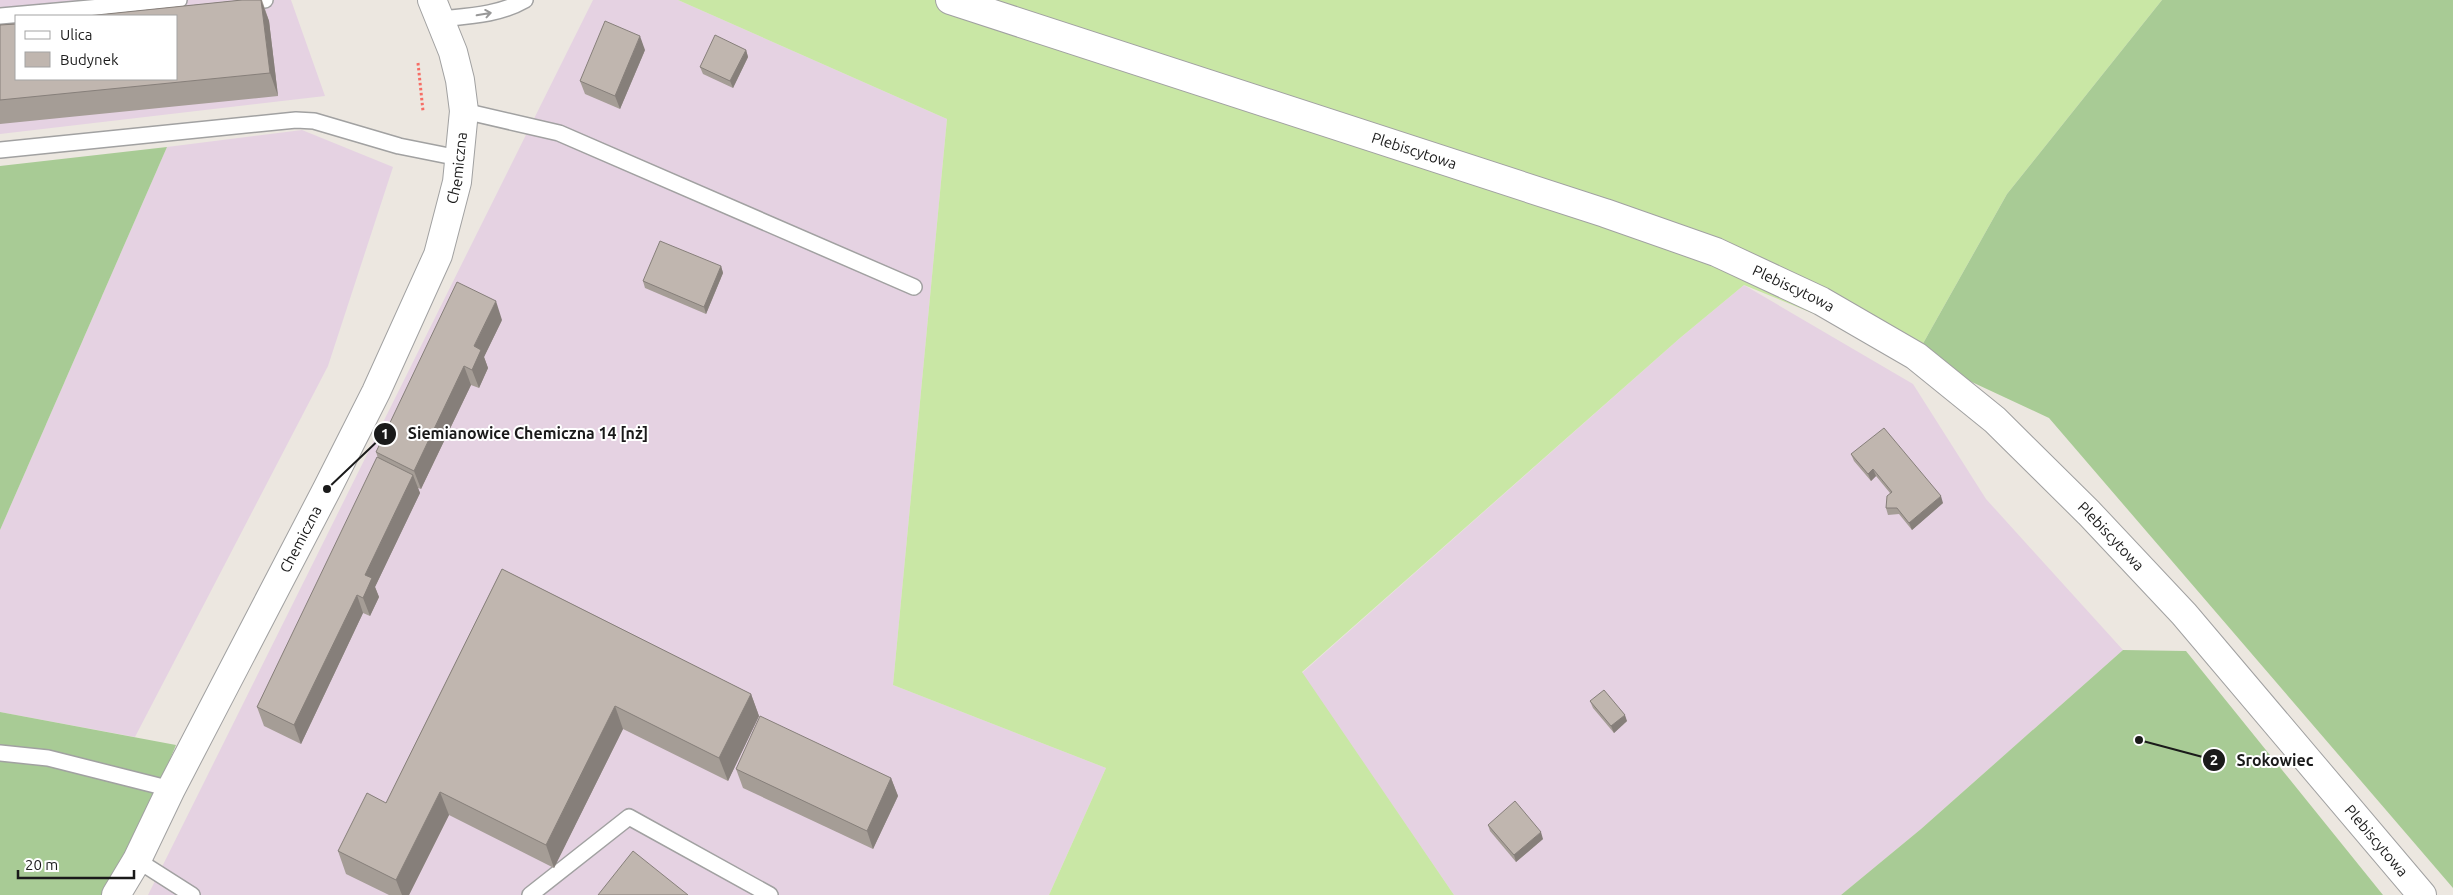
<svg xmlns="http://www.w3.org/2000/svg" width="2453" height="895" font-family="Ubuntu,sans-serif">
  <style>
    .industrial { fill: #e5d2e2; fill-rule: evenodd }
    .grass { fill: #c9e7a5 }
    .forest { fill: #a8cb95 }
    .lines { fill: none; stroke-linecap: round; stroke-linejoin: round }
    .service-casing { stroke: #a1a1a1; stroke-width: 18 }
    .minor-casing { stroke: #a1a1a1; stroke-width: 30 }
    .path { stroke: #f66e66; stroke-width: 3; stroke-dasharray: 2.5 2.5; stroke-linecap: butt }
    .service { stroke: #fff; stroke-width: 15 }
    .minor { stroke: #fff; stroke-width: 28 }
    .wall { fill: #a59d96 }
    .shaded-wall { fill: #867f7a }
    .building { fill: #c0b6af; stroke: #867f7a }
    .oneway { stroke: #989898 }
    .labels { text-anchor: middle; stroke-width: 4; stroke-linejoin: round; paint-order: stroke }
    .street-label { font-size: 15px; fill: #1a1a1a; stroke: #fff }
    .leader { fill: none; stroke: #1a1a1a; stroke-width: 2 }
    .callout-dot { fill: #1a1a1a; stroke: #fff; stroke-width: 2 }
    .mark-label { font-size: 15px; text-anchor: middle; font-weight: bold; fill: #fff }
    .callout-label { font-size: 16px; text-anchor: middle; font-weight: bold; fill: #1a1a1a; stroke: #fff; stroke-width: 4; stroke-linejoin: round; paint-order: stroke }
  </style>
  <rect width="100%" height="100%" fill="#ece7e0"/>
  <g class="industrial">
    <path d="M0 0H291L325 96 0 134ZM16 16H176V79H16Z"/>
    <polygon points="593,0 678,0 947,119 893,685 1106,768 1049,895 148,895"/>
    <polygon points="302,130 393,167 328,366 135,737 0,712 0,530 167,147"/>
    <polygon points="1744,285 1913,384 1986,499 2123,650 1921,829 1841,895 1454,895 1302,673 1680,338"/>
  </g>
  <polygon class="grass" points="678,0 2162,0 2007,194 1916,356 1744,285 1680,338 1302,672 1454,895 1049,895 1106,768 893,685 947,119"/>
  <g class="forest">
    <polygon points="2162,0 2453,0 2453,888 2049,418 1916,356 2007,194"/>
    <polygon points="167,147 0,530 0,166"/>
    <polygon points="2123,650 2186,651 2383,895 1841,895 1921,829"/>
    <polygon points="0,712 176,745 114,895 0,895"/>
  </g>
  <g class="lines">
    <defs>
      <g id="service">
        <polyline points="259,0 265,0"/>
        <polyline points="0,16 179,0"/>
        <path d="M440 19C469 16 499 15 525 0"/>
        <polyline points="464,111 559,133 914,287"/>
        <polyline points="0,150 296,120 314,121 399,146 459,158"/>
        <polyline points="0,753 48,758 171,789"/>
        <polyline points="137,860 192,895"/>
        <polyline points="530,895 629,817 770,895"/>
      </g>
      <g id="minor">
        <path id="s1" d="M950 0 1605 213 1716 252 1821 301 1916 356 1995 420 2089 513 2184 614 2422 895"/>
        <path id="s2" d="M116 895 137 860 171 789 327 489 376 392 438 255 457 182 464 111 460 80 453 52 432 0"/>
      </g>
    </defs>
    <use href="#service" class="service-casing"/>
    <use href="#minor" class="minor-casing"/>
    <polyline class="path" points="418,63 423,111"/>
    <use href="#service" class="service"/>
    <use href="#minor" class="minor"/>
  </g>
  <g class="wall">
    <polygon points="242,0 262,0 269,21 278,96 0,124 0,25"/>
    <polygon points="645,50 620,109 585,94 580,81"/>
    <polygon points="746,50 748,57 733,88 703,74 700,67"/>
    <polygon points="721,266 723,273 706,314 645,288 643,281"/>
    <polygon points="502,320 484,357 488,368 479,388 471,385 421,489 418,488 420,493 375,587 379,597 370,616 363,613 301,744 264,726 257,707 378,458 376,452"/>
    <polygon points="1851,454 1943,503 1912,530 1899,514 1888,515 1886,508 1890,493 1876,476 1871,481 1854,461"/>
    <polygon points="502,569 751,694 759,716 728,781 623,729 554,868 449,815 409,895 389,895 346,874 338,851 386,803"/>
    <polygon points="1590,701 1627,721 1614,733 1593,708"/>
    <polygon points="736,769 891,778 898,796 873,849 743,788"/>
    <polygon points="1488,825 1543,839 1516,862 1490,831"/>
  </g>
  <g class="shaded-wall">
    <polygon points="261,0 269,21 278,96 270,73"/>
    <polygon points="640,36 645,50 620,109 615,96"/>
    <polygon points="746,50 748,57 733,88 730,81"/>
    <polygon points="721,266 723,273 706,314 704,307"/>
    <polygon points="496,301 502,320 484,357 488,368 479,388 472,370 474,346"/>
    <polygon points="464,366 471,385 421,489 414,471"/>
    <polygon points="1873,469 1876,476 1871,481 1868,474"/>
    <polygon points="413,475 420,493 375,587 379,597 370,616 363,598 365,575"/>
    <polygon points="1941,496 1943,503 1912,530 1909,523"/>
    <polygon points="357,595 363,613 301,744 294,725"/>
    <polygon points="751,694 759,716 728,781 719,758"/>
    <polygon points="615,706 623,729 554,868 546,845"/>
    <polygon points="1625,715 1627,721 1614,733 1611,726"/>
    <polygon points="891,778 898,796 873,849 867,831"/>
    <polygon points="440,792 449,815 409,895 402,895 396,880"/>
    <polygon points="1541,832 1543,839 1516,862 1514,855"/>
  </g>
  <g class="building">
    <polygon points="242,0 261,0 270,73 0,100 0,25 16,24 16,79 176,79 176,16 87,16"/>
    <polygon points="605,21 640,36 615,96 580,81"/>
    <polygon points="715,35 746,50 730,81 700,67"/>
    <polygon points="660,241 721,266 704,307 643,281"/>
    <polygon points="457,282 496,301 474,346 481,350 472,370 464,366 414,471 376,452"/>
    <polygon points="1884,428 1941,496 1909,523 1897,508 1886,508 1887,496 1892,492 1873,469 1868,474 1851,454"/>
    <polygon points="377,457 413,475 365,575 372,578 363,598 357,595 294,725 257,707"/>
    <polygon points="502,569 751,694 719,758 615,706 546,845 440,792 396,880 338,851 367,793 386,803"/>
    <polygon points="1604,690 1625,715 1611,726 1590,701"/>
    <polygon points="760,716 891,778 867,831 736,769"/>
    <polygon points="1515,801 1541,832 1514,855 1488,825"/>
    <polygon points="633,851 688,895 598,895"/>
  </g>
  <defs><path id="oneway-shaft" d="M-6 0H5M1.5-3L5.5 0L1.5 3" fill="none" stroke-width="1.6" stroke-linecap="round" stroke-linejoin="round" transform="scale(1.25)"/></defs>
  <use class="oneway" href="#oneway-shaft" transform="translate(484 14) rotate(-10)"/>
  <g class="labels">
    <g class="street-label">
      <text dy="5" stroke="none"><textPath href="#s1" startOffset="488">Plebiscytowa</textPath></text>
      <text dy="5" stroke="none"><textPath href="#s2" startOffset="806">Chemiczna</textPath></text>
      <text dy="5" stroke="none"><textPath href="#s1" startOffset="892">Plebiscytowa</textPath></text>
      <text dy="5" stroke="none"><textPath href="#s1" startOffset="1298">Plebiscytowa</textPath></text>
      <text dy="5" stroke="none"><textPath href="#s2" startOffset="401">Chemiczna</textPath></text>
      <text dy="5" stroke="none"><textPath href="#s1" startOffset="1702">Plebiscytowa</textPath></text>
    </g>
  </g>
  <path class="leader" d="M327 489L385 434M2139 740L2214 760"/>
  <g class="callout-dot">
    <circle cx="327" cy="489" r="5"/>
    <circle cx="2139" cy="740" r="5"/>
    <circle cx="385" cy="434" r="12"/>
    <circle cx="2214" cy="760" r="12"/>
  </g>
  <g class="mark-label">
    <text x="385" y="439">1</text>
    <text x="2214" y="765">2</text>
  </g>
  <g class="callout-label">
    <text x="528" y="439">Siemianowice Chemiczna 14 [nż]</text>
    <text x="2275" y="766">Srokowiec</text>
  </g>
  <rect x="15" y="15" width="162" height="65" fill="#ffffff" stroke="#a3a3a3"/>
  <rect x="25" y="31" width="25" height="8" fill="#ffffff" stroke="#a3a3a3"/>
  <text x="60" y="40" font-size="15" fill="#1a1a1a">Ulica</text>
  <rect x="25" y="52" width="25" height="15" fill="#c0b6af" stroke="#a3a3a3"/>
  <text x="60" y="65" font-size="15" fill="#1a1a1a">Budynek</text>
  <path d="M18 870v8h116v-8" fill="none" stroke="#1a1a1a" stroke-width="2.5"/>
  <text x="25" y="870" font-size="15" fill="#1a1a1a" stroke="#ffffff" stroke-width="4" paint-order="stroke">20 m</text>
</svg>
